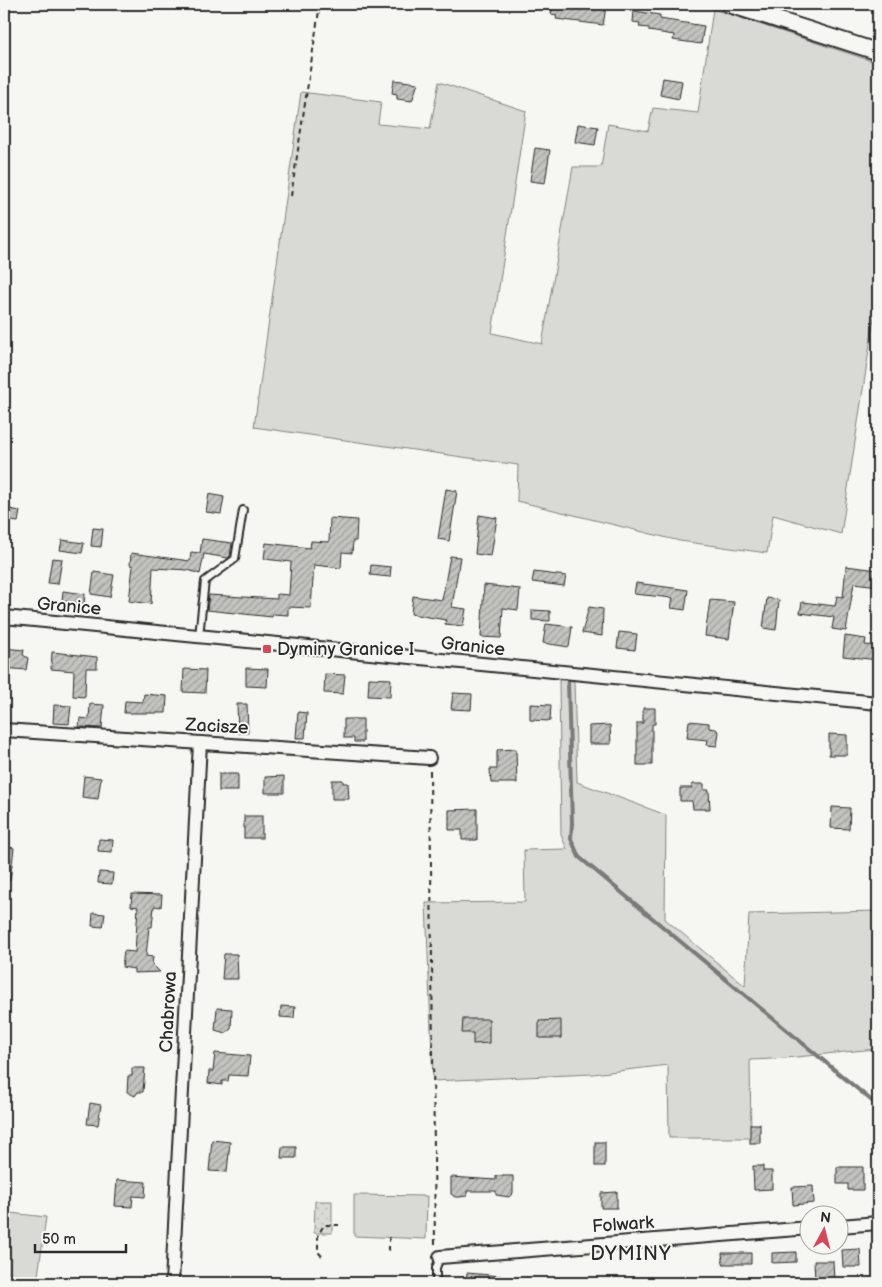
<svg xmlns="http://www.w3.org/2000/svg" width="882" height="1287" font-family="'Balsamiq Sans',sans-serif">
  <style>
    .green { fill: #d9d9d5; stroke: #828280 }
    .park { fill: url(#park-dots); stroke: #828280 }
    .lines { fill: none; stroke-linecap: round; stroke-linejoin: round }
    .stream { stroke: #7a7a78; stroke-width: 4 }
    .building { fill: url(#building-hatch); stroke: #2b2b2b }
    .service-casing { stroke: #2b2b2b; stroke-width: 10 }
    .minor-casing { stroke: #2b2b2b; stroke-width: 16 }
    .tertiary-casing { stroke: #2b2b2b; stroke-width: 19 }
    .path { stroke: #2b2b2b; stroke-width: 2; stroke-dasharray: 5 4; stroke-linecap: butt }
    .service { stroke: #f6f6f2; stroke-width: 6 }
    .minor { stroke: #f6f6f2; stroke-width: 12 }
    .tertiary { stroke: #f6f6f2; stroke-width: 15 }
    .poi-dot { fill: #d1495b; stroke: #f6f6f2; stroke-width: 2 }
    .labels { text-anchor: middle; stroke-width: 4; stroke-linejoin: round; paint-order: stroke }
    .street-label { font-size: 18px; fill: #2b2b2b; stroke: #f6f6f2 }
    .poi-label { font-size: 18px; fill: #2b2b2b; stroke: #f6f6f2; text-anchor: start }
    .quarter-label { font-size: 20px; letter-spacing: 1px; fill: #2b2b2b; stroke: #f6f6f2 }
  </style>
  <defs>
    <pattern id="park-dots" width="8" height="8" patternUnits="userSpaceOnUse" patternTransform="scale(1.25)"><rect width="8" height="8" fill="#d9d9d5"/><path d="M2 2h.1M6 6h.1" fill="none" stroke="#babab7" stroke-width="1.8" stroke-linecap="round"/></pattern>
    <pattern id="building-hatch" width="6" height="6" patternUnits="userSpaceOnUse" patternTransform="scale(1.25)"><rect width="6" height="6" fill="#c3c3c0"/><path d="M-1 1l2-2M0 6l6-6M5 7l2-2" fill="none" stroke="#9f9f9c"/></pattern>
  </defs>
  <rect width="100%" height="100%" fill="#f6f6f2"/>
  <filter id="ink" filterUnits="userSpaceOnUse"><feTurbulence type="fractalNoise" baseFrequency=".02" numOctaves="2"/><feDisplacementMap in="SourceGraphic" scale="10" xChannelSelector="R" yChannelSelector="G"/><feConvolveMatrix kernelMatrix="1 2 1 2 8 2 1 2 1" color-interpolation-filters="sRGB"/></filter>
  <g filter="url(#ink)">
    <g class="green">
      <polygon points="713,9 878,63 878,291 841,534 773,515 767,553 680,541 517,501 518,465 254,427 301,92 381,102 378,124 430,129 439,82 526,111 492,333 542,344 573,167 601,167 608,124 648,131 653,108 698,113"/>
      <path d="M559 680 574 681 577 782 666 815 665 919 745 986 749 914 878 911V1049C835 1052 793 1059 750 1060L751 1138H669L668 1065 593 1074 433 1081 426 903 525 902 524 850 567 849 561 835Z"/>
      <polygon points="354,1195 427,1196 426,1239 354,1236"/>
      <polygon points="10,1213 46,1217 37,1283 4,1283 4,1262"/>
    </g>
    <polygon class="park" points="315,1201 332,1201 332,1233 314,1233"/>
    <g class="lines">
      <polyline class="stream" points="568,681 572,823 571,839 579,857 878,1106"/>
    </g>
    <g class="building">
      <polygon points="553,4 585,4 606,7 603,25 556,19 557,15 551,14"/>
      <polygon points="634,11 660,15 660,19 704,26 701,44 673,40 674,35 649,31 649,28 639,27 640,23 633,22"/>
      <polygon points="663,78 682,81 679,99 660,95"/>
      <polygon points="394,80 418,83 412,101 397,99 397,94 392,93"/>
      <polygon points="578,124 598,127 595,145 575,142"/>
      <polygon points="535,148 550,150 545,183 530,181"/>
      <polygon points="446,489 457,491 449,541 438,539"/>
      <polygon points="209,494 224,497 221,514 206,512"/>
      <polygon points="4,508 20,511 18,522 4,520"/>
      <polygon points="479,515 497,518 491,556 475,554"/>
      <polygon points="330,518 357,520 356,541 353,541 352,553 342,552 341,568 314,565 311,608 288,607 288,615 273,614 272,617 207,610 209,595 277,599 277,594 289,595 291,562 264,559 266,543 310,548 311,541 329,542"/>
      <polygon points="93,528 103,529 101,547 91,546"/>
      <polygon points="202,539 232,543 230,556 228,558 204,554 200,574 188,570 153,568 151,604 129,601 133,566 130,565 131,553 190,561 191,552 200,553"/>
      <polygon points="62,540 84,543 82,553 60,550"/>
      <polygon points="450,556 460,557 452,607 466,609 463,626 445,624 446,620 411,614 413,596 442,600"/>
      <polygon points="52,558 62,559 58,584 48,583"/>
      <polygon points="371,565 391,567 390,577 370,575"/>
      <polygon points="846,566 878,570 878,586 854,583 846,631 832,629 834,617 800,613 802,602 835,606 837,596 843,597"/>
      <polygon points="94,572 114,575 110,597 91,594"/>
      <polygon points="534,572 566,576 564,586 532,582"/>
      <polygon points="636,583 688,590 685,610 671,608 673,598 634,594"/>
      <polygon points="484,585 520,589 518,610 503,608 501,638 481,637"/>
      <polygon points="63,591 85,594 84,604 62,601"/>
      <polygon points="767,598 779,600 776,630 763,628"/>
      <polygon points="710,600 734,602 729,639 705,636"/>
      <polygon points="589,607 603,609 602,636 582,633"/>
      <polygon points="532,610 550,611 550,621 532,620"/>
      <polygon points="546,624 572,627 569,647 543,643"/>
      <polygon points="619,632 637,634 635,650 617,648"/>
      <polygon points="845,636 866,639 865,645 878,646 878,660 843,656"/>
      <polygon points="4,648 24,650 23,655 28,658 26,670 4,668"/>
      <polygon points="52,652 97,657 97,668 86,668 85,697 73,696 74,671 51,669"/>
      <polygon points="246,668 268,669 267,687 246,686"/>
      <polygon points="184,669 206,670 205,693 183,692"/>
      <polygon points="325,674 345,675 343,694 324,693"/>
      <polygon points="369,678 391,679 390,697 368,696"/>
      <polygon points="453,693 472,694 471,710 451,709"/>
      <polygon points="144,694 167,696 166,713 124,713 125,701 143,702"/>
      <polygon points="90,704 104,705 102,728 79,727 80,718 89,719"/>
      <polygon points="237,704 247,704 248,733 238,733"/>
      <polygon points="530,704 551,705 550,721 530,720"/>
      <polygon points="54,705 71,706 69,724 53,723"/>
      <polygon points="643,708 655,708 655,724 652,724 652,765 637,765 637,723 643,723"/>
      <polygon points="298,712 307,713 305,738 296,738"/>
      <polygon points="344,719 363,719 363,742 354,742 354,738 344,738"/>
      <polygon points="689,721 709,723 709,728 716,729 719,732 717,746 707,745 708,740 687,738"/>
      <polygon points="610,725 611,744 589,744 589,726"/>
      <polygon points="829,734 847,735 847,755 829,755"/>
      <polygon points="516,749 517,783 491,783 490,769 497,769 497,750"/>
      <rect x="219" y="774" width="19" height="17"/>
      <polygon points="84,776 101,778 98,799 82,797"/>
      <polygon points="284,776 284,793 265,793 265,777"/>
      <polygon points="332,780 343,780 343,783 348,783 349,799 332,799"/>
      <polygon points="692,784 704,784 704,790 709,790 710,809 693,809 692,801 680,801 680,788 692,788"/>
      <polygon points="832,807 850,808 849,829 831,828"/>
      <polygon points="477,809 477,840 462,840 462,830 449,830 449,810"/>
      <rect x="244" y="816" width="18" height="22"/>
      <polygon points="99,839 113,840 112,852 98,851"/>
      <polygon points="4,846 14,848 10,881 4,880"/>
      <polygon points="99,872 113,873 112,884 98,883"/>
      <polygon points="132,894 162,895 161,907 154,906 152,927 149,927 146,956 153,957 152,964 160,972 134,973 134,969 122,967 124,951 135,952 138,907 131,906"/>
      <polygon points="93,913 105,914 103,927 92,926"/>
      <polygon points="224,954 237,954 238,979 222,979"/>
      <polygon points="281,1006 295,1007 294,1018 280,1017"/>
      <polygon points="217,1008 232,1009 231,1029 225,1033 215,1030"/>
      <polygon points="463,1019 489,1019 489,1043 473,1044 473,1033 462,1033"/>
      <polygon points="561,1020 561,1038 539,1038 539,1021"/>
      <polygon points="215,1053 250,1056 248,1076 229,1075 228,1081 222,1081 222,1085 208,1083 209,1071 213,1071"/>
      <polygon points="132,1068 145,1068 143,1092 138,1092 135,1096 127,1092 128,1076 132,1076"/>
      <polygon points="90,1103 101,1105 98,1125 87,1124"/>
      <rect x="750" y="1124" width="10" height="19"/>
      <polygon points="212,1140 230,1142 227,1172 209,1171"/>
      <rect x="595" y="1142" width="10" height="24"/>
      <polygon points="282,1147 296,1147 296,1158 281,1158"/>
      <polygon points="753,1166 763,1166 763,1171 772,1171 772,1189 754,1190"/>
      <polygon points="837,1167 863,1167 863,1190 848,1190 848,1184 837,1184"/>
      <polygon points="496,1176 513,1176 513,1193 509,1197 496,1195 496,1191 467,1191 467,1196 459,1197 455,1197 451,1194 451,1177 496,1180"/>
      <polygon points="117,1180 146,1182 145,1197 133,1196 132,1207 115,1206"/>
      <polygon points="813,1186 814,1203 793,1205 792,1187"/>
      <polygon points="617,1192 617,1208 601,1208 601,1193"/>
      <polygon points="860,1249 861,1267 843,1267 842,1250"/>
      <polygon points="796,1252 796,1262 772,1263 772,1253"/>
      <polygon points="722,1253 751,1253 751,1264 723,1264"/>
      <polygon points="814,1261 833,1261 834,1280 815,1280"/>
      <polygon points="467,1273 501,1276 501,1283 466,1283"/>
    </g>
    <g class="lines">
      <defs>
        <g id="service">
          <polyline points="199,636 205,581 235,559 243,510"/>
          <polyline points="436,1283 436,1268 440,1257"/>
        </g>
        <g id="minor">
          <polyline points="4,617 878,703"/>
          <polyline points="4,730 429,758"/>
          <polyline points="840,1226 878,1223"/>
          <polyline points="440,1257 810,1228"/>
          <polyline points="172,1283 200,743"/>
        </g>
        <polyline id="tertiary" points="728,4 878,52"/>
      </defs>
      <use href="#service" class="service-casing"/>
      <use href="#minor" class="minor-casing"/>
      <use href="#tertiary" class="tertiary-casing"/>
      <g class="path">
        <polyline points="291,196 320,4"/>
        <polyline points="430,771 435,1246"/>
        <polyline points="389,1237 389,1252"/>
        <polyline points="322,1256 318,1252 318,1235 324,1225 339,1225"/>
      </g>
      <use href="#service" class="service"/>
      <use href="#minor" class="minor"/>
      <use href="#tertiary" class="tertiary"/>
    </g>
  </g>
  <rect class="poi-dot" x="262" y="644" width="10" height="10" rx="2.5"/>
  <g class="labels">
    <g class="street-label">
      <text transform="translate(69 606) rotate(5)" y="6">Granice</text>
      <text transform="translate(473 646) rotate(6)" y="6">Granice</text>
      <text transform="translate(217 726) rotate(3)" y="6">Zacisze</text>
      <text transform="translate(168 1012) rotate(-87)" y="6">Chabrowa</text>
      <text transform="translate(623 1224) rotate(-4)" y="6">Folwark</text>
    </g>
    <g class="poi-label">
      <text x="277" y="655">Dyminy Granice I</text>
    </g>
    <g class="quarter-label">
      <text x="631" y="1260">DYMINY</text>
    </g>
  </g>
  <rect width="882" height="1287" fill="none" stroke="#f6f6f2" stroke-width="20"/>
  <rect x="10" y="10" width="862" height="1267" fill="none" stroke="#2b2b2b" stroke-width="2" filter="url(#ink)"/>
  <g transform="translate(824 1230) rotate(7)"><circle r="24" fill="#f6f6f2" stroke="#a5a5a2"/>
  <path d="M0-4L9 19L0 12L-9 19Z" fill="#d1495b"/>
  <text y="-8" font-size="14" font-weight="bold" text-anchor="middle" fill="#2b2b2b">N</text>
  </g>
  <path d="M35 1244v8h91v-8" fill="none" stroke="#2b2b2b" stroke-width="2.5"/>
  <text x="42" y="1244" font-size="15" fill="#2b2b2b" stroke="#f6f6f2" stroke-width="4" paint-order="stroke">50 m</text>
</svg>
